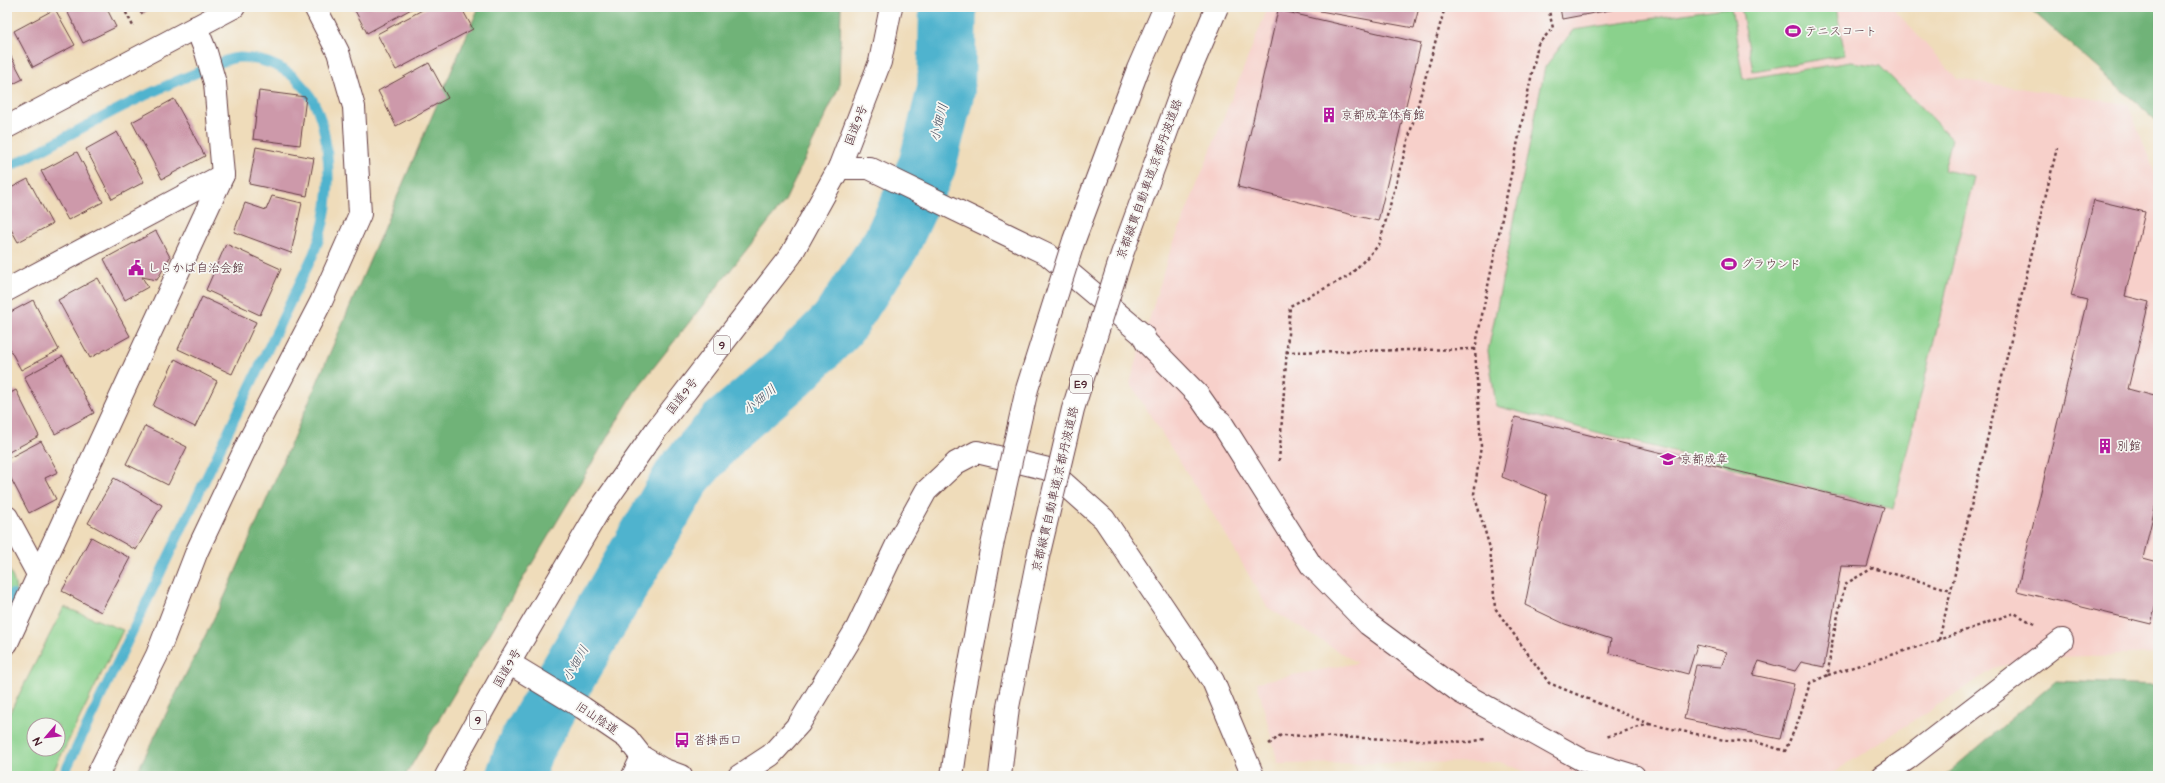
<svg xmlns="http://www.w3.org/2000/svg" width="2165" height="783" font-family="'Architects Daughter','Klee One',sans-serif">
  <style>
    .built { fill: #f7d0ca }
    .green { fill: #8ad18c; stroke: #6a785c; fill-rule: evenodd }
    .forest { fill: #6fb378; stroke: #5c6952 }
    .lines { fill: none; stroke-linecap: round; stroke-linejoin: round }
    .stream { stroke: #4fb3ce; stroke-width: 10 }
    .river { stroke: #4fb3ce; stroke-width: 58 }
    .building { fill: #cd99aa }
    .street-casing { stroke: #633b40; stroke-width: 24 }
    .secondary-casing { stroke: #633b40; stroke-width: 24 }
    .highway-casing { stroke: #633b40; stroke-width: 24 }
    .path { stroke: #633b40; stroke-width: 2.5; stroke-dasharray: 3 3; stroke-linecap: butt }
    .street { stroke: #fff; stroke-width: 22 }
    .secondary { stroke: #fff; stroke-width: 22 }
    .highway { stroke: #fff; stroke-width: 22 }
    .highway-bridge-casing { stroke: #633b40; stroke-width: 24; stroke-linecap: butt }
    .highway-bridge { stroke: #fff; stroke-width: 22 }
    .labels { text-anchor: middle; stroke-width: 3.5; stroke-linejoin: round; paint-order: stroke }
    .shield { fill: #f6f6f2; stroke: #7e6067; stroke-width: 1 }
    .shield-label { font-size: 11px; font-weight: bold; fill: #4a1f2b }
    .poi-label { font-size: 12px; fill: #4a1f2b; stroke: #f6f6f2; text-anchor: start }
    .street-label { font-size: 12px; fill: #4a1f2b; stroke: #f6f6f2 }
    .water-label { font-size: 13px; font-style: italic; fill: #4c5364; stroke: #f6f6f2 }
  </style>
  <rect width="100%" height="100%" fill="#f6f6f2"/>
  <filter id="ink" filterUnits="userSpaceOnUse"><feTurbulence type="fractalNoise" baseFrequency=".025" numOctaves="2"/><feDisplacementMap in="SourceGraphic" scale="8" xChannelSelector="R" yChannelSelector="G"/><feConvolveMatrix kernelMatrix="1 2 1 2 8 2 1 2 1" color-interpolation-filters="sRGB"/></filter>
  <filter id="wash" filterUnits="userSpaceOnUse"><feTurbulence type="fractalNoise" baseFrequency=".012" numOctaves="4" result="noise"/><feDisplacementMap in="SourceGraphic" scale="16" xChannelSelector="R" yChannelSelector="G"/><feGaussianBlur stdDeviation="0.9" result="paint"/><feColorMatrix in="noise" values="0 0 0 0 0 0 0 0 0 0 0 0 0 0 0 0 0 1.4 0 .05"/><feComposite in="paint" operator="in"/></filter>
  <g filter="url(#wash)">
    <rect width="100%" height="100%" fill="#efdcba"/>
    <polygon class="built" points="1268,7 1892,7 1957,79 2128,104 2158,180 2158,654 2059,657 1997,667 1828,776 1537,776 1500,762 1278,764 1257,682 1357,663 1267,607 1226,535 1130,383 1168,257"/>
    <g class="green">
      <polygon points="1731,7 1743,79 1851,62 1880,66 1952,139 1944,170 1974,177 1893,509 1496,406 1488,351 1545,67 1573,30"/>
      <polygon points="1741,7 1836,7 1845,55 1753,71"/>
      <path d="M7 566C19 588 18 594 7 616Z"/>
      <path d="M64 607 123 630 51 776H7V718ZM34 725H58V749H34Z"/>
    </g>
    <g class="forest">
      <polygon points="479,7 841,7 839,87 785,201 635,391 405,776 135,776 225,596"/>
      <polygon points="2028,7 2158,7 2158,122"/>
      <polygon points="2056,681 2158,685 2158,776 1944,776"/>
    </g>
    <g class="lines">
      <g class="stream">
        <path d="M7 168C69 136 131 99 196 73 208 69 222 60 235 58 243 56 252 59 259 60 290 67 312 89 321 120 333 163 331 214 313 255L63 776"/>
        <polyline points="7,606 12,594"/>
      </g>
      <polyline class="river" points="515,776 525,748 684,474 725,427 790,372 838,324 891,244 927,166 946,90 948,7"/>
    </g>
    <g id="blocks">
      <g class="building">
        <polygon points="65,7 106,7 116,27 83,43"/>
        <polygon points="137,7 154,7 141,14"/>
        <polygon points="353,7 415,7 367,33"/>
        <polygon points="428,7 461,7 473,29 396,70 377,34"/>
        <polygon points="1321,7 1419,7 1414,28 1320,11"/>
        <polygon points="1560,7 1621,7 1621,8 1562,19"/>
        <polygon points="55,9 75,45 33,67 14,31"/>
        <polygon points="1278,10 1421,43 1378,221 1238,187"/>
        <polygon points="7,49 23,79 7,87"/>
        <polygon points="429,63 448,98 396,126 378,91"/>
        <polygon points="259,91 306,97 300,145 253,139"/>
        <polygon points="174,99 205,156 162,179 132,122"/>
        <polygon points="117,132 144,182 112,199 86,149"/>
        <polygon points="256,147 314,158 307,196 249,184"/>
        <polygon points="77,152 103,202 68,220 41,171"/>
        <polygon points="28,179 52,224 18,242 7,222 7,190"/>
        <polygon points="272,196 302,203 291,253 234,232 245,203 266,210"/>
        <polygon points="2094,200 2145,212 2125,296 2149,302 2128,389 2158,397 2158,495 2143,558 2158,562 2158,596 2151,624 2017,591 2087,300 2071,296"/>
        <polygon points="156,231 170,257 157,280 142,277 148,287 125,300 104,259"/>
        <polygon points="226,244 281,269 260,315 206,290"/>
        <polygon points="98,278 130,336 90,358 58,300"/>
        <polygon points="202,297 256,322 232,374 178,349"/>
        <polygon points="33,300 59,350 21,370 7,344 7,314"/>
        <polygon points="63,356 94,413 55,434 24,377"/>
        <polygon points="175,359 217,381 195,427 153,406"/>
        <polygon points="16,390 39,436 7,453 7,395"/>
        <polygon points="1515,417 1884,507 1867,567 1841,566 1824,667 1801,662 1795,671 1759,661 1753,675 1794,684 1780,739 1684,719 1696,665 1721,667 1727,652 1697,645 1688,674 1609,653 1611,639 1565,624 1525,605 1547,495 1502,477"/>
        <polygon points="145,426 187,447 168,485 126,464"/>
        <polygon points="41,441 58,472 45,478 56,499 29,513 7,471 7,459"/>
        <polygon points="114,478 162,505 136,550 88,523"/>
        <polygon points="91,537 130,558 101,612 62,591"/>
      </g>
    </g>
  </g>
  <g filter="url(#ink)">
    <use href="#blocks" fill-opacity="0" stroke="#633b40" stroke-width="1"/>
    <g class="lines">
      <defs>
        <g id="street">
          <polyline points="7,127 234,7"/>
          <polyline points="839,168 869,168 1047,254 1143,335 1146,342 1199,396 1213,416 1221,422 1311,565 1368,624 1460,692 1582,760 1634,776"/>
          <polyline points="7,290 223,175"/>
          <polyline points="7,517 39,576"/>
          <polyline points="7,643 223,175 215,83 206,52 196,27"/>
          <polyline points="509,663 583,708 627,738 642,757 662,769 681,776"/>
          <polyline points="633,776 642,757"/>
          <polyline points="739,776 771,755 799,724 857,628 900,538 926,491 956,463 977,452 1048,469 1104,519 1213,681 1253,776"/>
          <polyline points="1882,776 1907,759 2062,640"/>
        </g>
        <polyline id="secondary" points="97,776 157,655 197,551 250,439 321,302 360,214 354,107 338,52 315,7"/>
        <polyline id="highway" points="446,776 509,663 598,512 656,430 791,255 839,168 880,62 891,7"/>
      </defs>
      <use href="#street" class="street-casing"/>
      <use href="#secondary" class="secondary-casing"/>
      <use href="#highway" class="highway-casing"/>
      <g class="path">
        <polyline points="123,7 134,28"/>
        <polyline points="1548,7 1553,28 1538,44 1475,349 1481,446 1474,494 1490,548 1495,608 1549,683 1649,724 1606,737"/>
        <polyline points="1286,352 1475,349"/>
        <polyline points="1279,461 1290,306 1349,276 1379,245 1445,7"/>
        <polyline points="1939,640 2057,148"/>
        <polyline points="1828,675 1939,640 2014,613 2036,625"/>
        <polyline points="1649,724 1724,740 1756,742 1785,751 1798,722 1810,683 1828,675 1831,647 1845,584 1873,568 1951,590"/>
        <polyline points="1269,744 1281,735 1470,742 1485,739"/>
      </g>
      <use href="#street" class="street"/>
      <use href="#secondary" class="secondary"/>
      <use href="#highway" class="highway"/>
      <defs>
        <g id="highway-bridge">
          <polyline points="952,776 963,700 991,550 1027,389 1074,240 1138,69 1165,7"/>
          <polyline points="1000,776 1008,707 1038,557 1073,409 1122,254 1183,87 1217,7"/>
        </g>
      </defs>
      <use href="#highway-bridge" class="highway-bridge-casing"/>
      <use href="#highway-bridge" class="highway-bridge"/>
    </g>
  </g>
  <defs>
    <symbol id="stadium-bare" viewBox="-9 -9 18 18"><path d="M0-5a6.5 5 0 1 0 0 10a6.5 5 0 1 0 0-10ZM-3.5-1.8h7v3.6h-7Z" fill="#b5179e" stroke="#f6f6f2" stroke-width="2.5" paint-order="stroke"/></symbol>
    <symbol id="building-bare" viewBox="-9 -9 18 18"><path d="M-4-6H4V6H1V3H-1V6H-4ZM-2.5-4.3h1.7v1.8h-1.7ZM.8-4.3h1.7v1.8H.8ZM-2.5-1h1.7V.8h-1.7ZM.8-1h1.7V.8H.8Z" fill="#b5179e" stroke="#f6f6f2" stroke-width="2.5" paint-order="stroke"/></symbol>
    <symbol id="civic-bare" viewBox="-9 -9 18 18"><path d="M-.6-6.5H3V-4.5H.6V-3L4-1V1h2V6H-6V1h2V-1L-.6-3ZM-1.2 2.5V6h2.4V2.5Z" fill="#b5179e" stroke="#f6f6f2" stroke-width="2.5" paint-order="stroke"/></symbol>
    <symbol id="school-bare" viewBox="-9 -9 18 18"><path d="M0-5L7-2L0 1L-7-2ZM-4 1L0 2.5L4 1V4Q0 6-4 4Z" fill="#b5179e" stroke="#f6f6f2" stroke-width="2.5" paint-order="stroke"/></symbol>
    <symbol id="bus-bare" viewBox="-9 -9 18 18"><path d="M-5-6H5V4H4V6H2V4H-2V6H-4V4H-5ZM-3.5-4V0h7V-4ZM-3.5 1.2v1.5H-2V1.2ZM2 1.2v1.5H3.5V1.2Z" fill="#b5179e" stroke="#f6f6f2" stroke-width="2.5" paint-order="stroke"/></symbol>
  </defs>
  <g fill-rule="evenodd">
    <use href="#stadium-bare" x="1782" y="20" width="22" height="22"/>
    <use href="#building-bare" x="1318" y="104" width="22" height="22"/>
    <use href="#stadium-bare" x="1718" y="253" width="22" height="22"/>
    <use href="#civic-bare" x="125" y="257" width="22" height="22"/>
    <use href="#building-bare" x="2094" y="435" width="22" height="22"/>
    <use href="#school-bare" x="1657" y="448" width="22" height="22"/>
    <use href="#bus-bare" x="671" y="729" width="22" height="22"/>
  </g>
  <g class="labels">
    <g class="shield">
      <rect x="714" y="336" width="16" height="18" rx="3"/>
      <rect x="1070" y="375" width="22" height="18" rx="3"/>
      <rect x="470" y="711" width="16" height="18" rx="3"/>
    </g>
    <g class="shield-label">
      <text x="722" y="349">9</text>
      <text x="1081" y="388">E9</text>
      <text x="478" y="724">9</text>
    </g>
    <g class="poi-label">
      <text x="1805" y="35">テニスコート</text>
      <text x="1341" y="119">京都成章体育館</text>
      <text x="1741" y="268">グラウンド</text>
      <text x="148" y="272">しらかば自治会館</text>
      <text x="2117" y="450">別館</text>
      <text x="1680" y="463">京都成章</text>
      <text x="694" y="744">沓掛西口</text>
    </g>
    <g class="street-label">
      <text transform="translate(856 125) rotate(-69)" y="4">国道9号</text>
      <text transform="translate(1149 179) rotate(-70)" y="4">京都縦貫自動車道;京都丹波道路</text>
      <text transform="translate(682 396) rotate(-52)" y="4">国道9号</text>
      <text transform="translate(1055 489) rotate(-77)" y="4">京都縦貫自動車道;京都丹波道路</text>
      <text transform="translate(507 668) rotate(-60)" y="4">国道9号</text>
      <text transform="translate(597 718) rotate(34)" y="4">旧山陰道</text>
    </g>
    <g class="water-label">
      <text transform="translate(938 122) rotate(-76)" y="5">小畑川</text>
      <text transform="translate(759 399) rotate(-40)" y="5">小畑川</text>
      <text transform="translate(575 663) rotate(-60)" y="5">小畑川</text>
    </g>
  </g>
  <rect width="2165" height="783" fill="none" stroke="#f6f6f2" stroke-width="24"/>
  <g transform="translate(46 737) rotate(242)"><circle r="19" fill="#f6f6f2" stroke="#b1a0a2"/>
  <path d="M0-3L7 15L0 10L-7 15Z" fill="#b5179e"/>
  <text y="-6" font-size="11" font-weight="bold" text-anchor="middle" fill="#4a1f2b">N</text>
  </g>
</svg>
